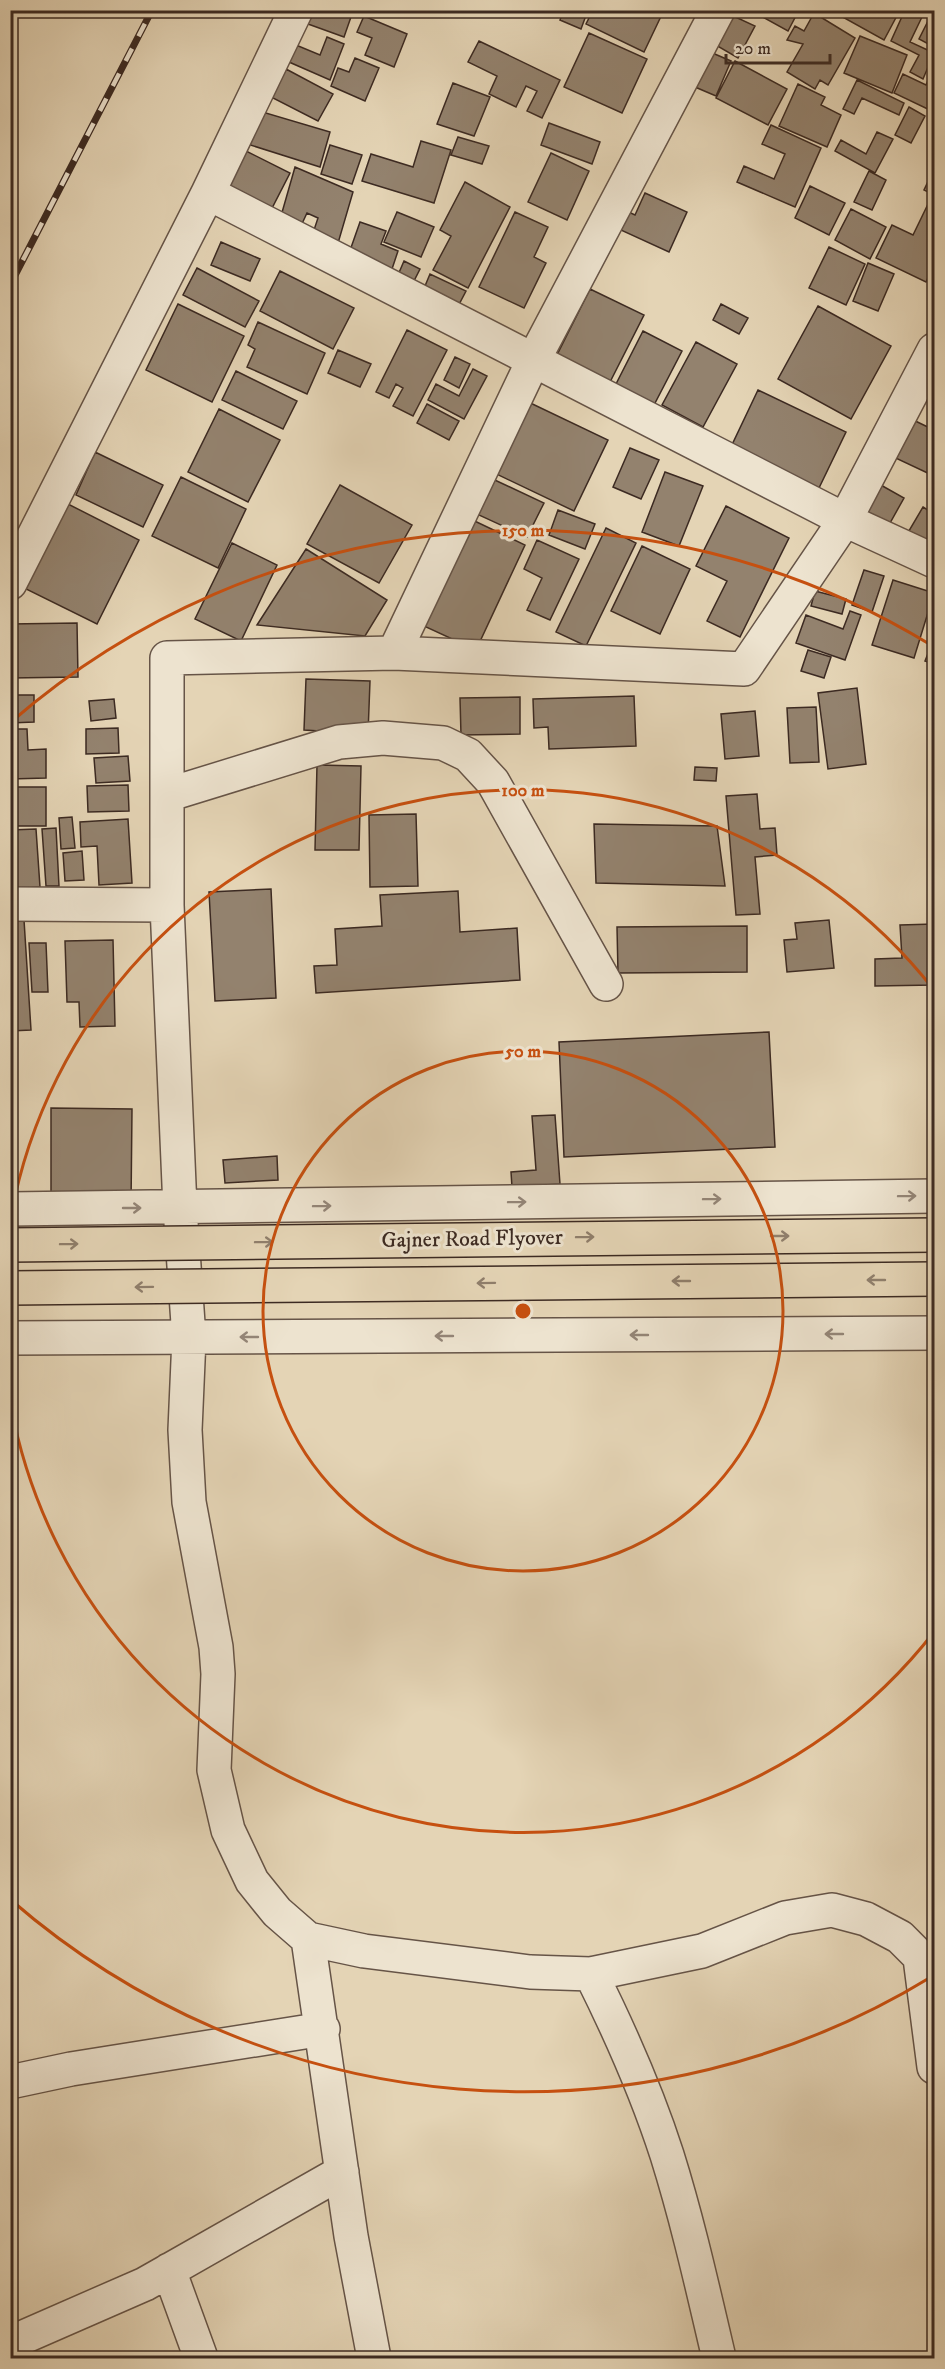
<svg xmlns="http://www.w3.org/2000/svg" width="945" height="2369" font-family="'IM FELL DW Pica',serif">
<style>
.building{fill:#93826e;stroke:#3c2a22;stroke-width:1.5}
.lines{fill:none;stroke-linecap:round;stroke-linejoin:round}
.minor-casing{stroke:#665447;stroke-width:36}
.minor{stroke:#ede3cf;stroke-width:33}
.rail-casing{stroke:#3c2a22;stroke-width:7}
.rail{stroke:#ede3cf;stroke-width:4.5;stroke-dasharray:14;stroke-linecap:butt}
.major-bridge-casing{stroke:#3c2a22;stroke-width:36;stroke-linecap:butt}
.major-bridge{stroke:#e4d4b5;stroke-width:33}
.oneway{stroke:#948678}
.oneway2{stroke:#907f6c}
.ring{fill:none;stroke:#c65010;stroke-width:3}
.labels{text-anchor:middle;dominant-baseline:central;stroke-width:6;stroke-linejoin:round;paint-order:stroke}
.street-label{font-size:22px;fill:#3c2a22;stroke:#ede3cf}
.centre{fill:#c65010;stroke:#ede3cf;stroke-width:3}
.ring-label{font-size:18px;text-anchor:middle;font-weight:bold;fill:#c65010;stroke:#ede3cf;stroke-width:6;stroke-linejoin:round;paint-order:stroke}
</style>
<rect width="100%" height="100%" fill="#e4d4b5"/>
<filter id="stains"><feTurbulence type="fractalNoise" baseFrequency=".00333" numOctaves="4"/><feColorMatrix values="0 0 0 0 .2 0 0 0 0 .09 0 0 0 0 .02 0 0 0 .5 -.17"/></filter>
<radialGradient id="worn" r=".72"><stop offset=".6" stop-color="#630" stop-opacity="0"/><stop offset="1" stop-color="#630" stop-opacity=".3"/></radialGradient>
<path class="building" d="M313 10H334L351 17 344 37 308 24Z
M564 10H588L581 29 560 20Z
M593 10H664L644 52 586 24Z
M750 10H799L788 31Z
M830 10H900L884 40Z
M905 10 922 17 910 42 934 53 923 79 910 72 919 55 891 41Z
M814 13 855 38 828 85 820 80 815 89 787 72 803 44 787 40 795 26 804 31Z
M729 14 755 26 738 58 714 44Z
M364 16 407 34 394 67 365 55 372 38 357 32Z
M929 19 934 22V47L919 39Z
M589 33 647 59 622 113 564 87Z
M860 36 907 55 892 93 844 73Z
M327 37 344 44 330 80 289 62 296 45 320 55Z
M479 41 560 80 542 118 527 111 537 91 526 86 516 107 489 94 497 76 468 62Z
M703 49 731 61 716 96 688 84Z
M355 58 379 68 365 101 331 86 338 68 349 72Z
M735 61 787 89 768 125 716 98Z
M934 66V112L894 93 903 74 926 85Z
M286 69 333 94 318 121 271 97Z
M857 80 904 103 899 115 862 98 854 114 843 109Z
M453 83 490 97 474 136 437 124Z
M798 84 825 97 821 105 841 115 827 147 779 126Z
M909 107 925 116 911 143 895 135Z
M252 109 330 132 320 167 241 142Z
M549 123 600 142 592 164 541 145Z
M771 125 821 148 795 207 737 182 744 166 774 179 785 154 762 144Z
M877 132 893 139 875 173 835 151 841 140 866 154Z
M458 137 489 146 482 164 451 155Z
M421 141 451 150 434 203 362 181 371 154 413 167Z
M330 145 362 155 352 184 321 174Z
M242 149 290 173 269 214 221 190Z
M551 153 589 171 567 220 528 202Z
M295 167 353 192 336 250 311 239 318 218 307 213 300 228 279 223Z
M934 169V195L924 190Z
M869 171 886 180 872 210 854 202Z
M465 182 510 207 468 288 433 270 451 236 440 230Z
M810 186 845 203 829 235 795 218Z
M645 193 687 212 669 252 612 226 620 208 635 215Z
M929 202 934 205V265L926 282 876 258 892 225 913 235Z
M851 209 886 227 870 259 835 240Z
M397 212 434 227 421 257 384 242Z
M515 212 548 227 534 257 546 263 524 308 479 287Z
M360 222 386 231 381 244 398 251 388 281 347 259Z
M221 242 260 259 250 281 211 265Z
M829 247 865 264 846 305 809 288Z
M404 261 420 269 414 281 425 286 430 274 466 291 455 312 395 282Z
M868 263 894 274 878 311 853 301Z
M197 268 259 301 245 327 183 295Z
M280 271 354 308 333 349 260 311Z
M590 289 644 315 610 382 557 355Z
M178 304 244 336 212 402 146 370Z
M721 304 748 318 739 334 713 320Z
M818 306 891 346 851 419 778 379Z
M258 322 325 353 307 394 247 367 255 349 248 345Z
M407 330 447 350 413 416 393 406 403 388 396 384 389 398 376 392Z
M643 331 682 351 654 405 615 386Z
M696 342 737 364 703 427 662 405Z
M338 350 371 364 360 387 328 373Z
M455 357 470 364 459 388 444 380Z
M473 369 487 376 464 419 428 400 436 384 459 396Z
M236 371 297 401 283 429 222 400Z
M758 390 846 432 818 490 730 449Z
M522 399 608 440 574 511 488 470Z
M427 404 459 421 449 440 417 423Z
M219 409 280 440 248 502 188 472Z
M905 416 934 430V476L887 454Z
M630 448 659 460 641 499 613 487Z
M95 452 163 485 143 527 76 495Z
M665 472 703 486 679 546 642 532Z
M484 475 544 503 527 537 468 510Z
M181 477 246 509 218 568 152 536Z
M879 484 904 498 885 532 860 518Z
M340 485 412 525 379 583 307 544Z
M62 501 139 540 97 624 20 586Z
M726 506 789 538 740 637 707 621 727 581 696 566Z
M923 507 934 514V539L926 554 903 541Z
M558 510 595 524 585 549 549 535Z
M462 515 525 545 476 650 413 621Z
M606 528 636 543 586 646 556 632Z
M537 540 579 559 550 620 527 610 542 578 524 569Z
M232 543 277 565 241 641 195 619Z
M642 546 690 569 660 634 611 611Z
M306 549 387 600 365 636 257 625Z
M864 570 884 576 872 612 852 605Z
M893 580 934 593 914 658 872 645Z
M815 591 846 599 842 614 811 606Z
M850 611 861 615 845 660 796 643 806 615 843 629Z
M77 623 78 677 10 678V624Z
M931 646 934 647V664L925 661Z
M808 650 831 657 824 678 801 671Z
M306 679 370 681 368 734 304 730Z
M857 688 866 764 828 769 818 693Z
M10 695H34V722L10 723Z
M634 696 636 746 549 749 548 727 534 728 533 699Z
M520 697V734L461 735 460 698Z
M114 699 116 718 91 721 89 701Z
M816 707 819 762 790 763 787 708Z
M755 711 759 756 725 759 721 714Z
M118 728 119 753 86 754V729Z
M10 729H27L28 750 46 749V778L10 779Z
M128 756 130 781 96 783 94 758Z
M317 765 361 766 359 850H315Z
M695 767 717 768 716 781 694 780Z
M128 785 129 811 88 812 87 786Z
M10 787H46V826H10Z
M757 794 760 829 775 828 777 855 755 857 760 914 736 915 726 796Z
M416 814 418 886 370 887 369 815Z
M72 817 75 848 61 849 59 818Z
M128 819 132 883 99 885 97 846 81 847 80 822Z
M594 824 717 826 725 886 596 883Z
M56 828 59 886H46L42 829Z
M36 829 40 887 10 889V830Z
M82 851 84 880 65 881 63 853Z
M271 889 276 998 215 1001 209 892Z
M458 891 460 932 517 928 520 980 316 993 314 966 337 965 335 929 382 926 380 895Z
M24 920 31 1030 10 1031V962H16L15 954H10V921Z
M829 920 834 968 787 972 784 940 797 939 795 923Z
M934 924V985L875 986V959L902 958 900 925Z
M747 926V972L618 973 617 927Z
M113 940 115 1026 80 1027 79 1002H67L65 941Z
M29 943H46L48 992H32Z
M769 1032 775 1147 564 1157 559 1042Z
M51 1108 132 1109 131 1206 51 1205Z
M555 1115 560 1184 512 1187 511 1172 536 1170 532 1116Z
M277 1156 278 1180 225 1183 223 1160Z"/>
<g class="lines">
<defs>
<path id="minor" d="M718 10 534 359 394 653 167 658V905L180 1208 189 1338 185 1430 189 1502 216 1647 218 1674 214 1770 228 1830 252 1881 277 1912 308 1939 364 1951 530 1972 591 1974 702 1951 785 1918 832 1910 866 1919 900 1937 934 1971
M208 193 845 520 934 561
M10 583 208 193 296 10
M394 653 744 669 845 520 934 350
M167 795 339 742 383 738 443 743 468 755 493 782 606 984
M10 904 167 905
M10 1209 934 1196
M10 1338 934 1333
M308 1939 351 2236 374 2358
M920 1958 934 2067
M591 1974C620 2032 647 2093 667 2155 688 2222 703 2290 719 2358
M10 2082 71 2069 323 2029
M169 2270 201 2358
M10 2343 145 2284 342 2172"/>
</defs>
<use href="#minor" class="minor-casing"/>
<use href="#minor" class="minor"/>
<defs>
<path id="rail" d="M10 285 152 10"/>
</defs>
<use href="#rail" class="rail-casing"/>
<use href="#rail" class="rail"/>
<defs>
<path id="major-bridge" d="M10 1245 934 1235
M10 1288 934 1279"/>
</defs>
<use href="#major-bridge" class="major-bridge-casing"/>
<use href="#major-bridge" class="major-bridge"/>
</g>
<defs><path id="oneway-shaft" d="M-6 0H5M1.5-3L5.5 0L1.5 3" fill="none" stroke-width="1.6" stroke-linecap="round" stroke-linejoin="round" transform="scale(1.5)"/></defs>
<g class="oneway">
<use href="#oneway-shaft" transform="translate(907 1196) rotate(-1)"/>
<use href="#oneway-shaft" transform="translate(712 1199) rotate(-1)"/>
<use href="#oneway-shaft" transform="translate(517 1202) rotate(-1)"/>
<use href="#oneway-shaft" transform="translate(322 1206) rotate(-1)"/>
<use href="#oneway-shaft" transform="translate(132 1208)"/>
<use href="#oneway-shaft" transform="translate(834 1334) rotate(180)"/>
<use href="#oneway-shaft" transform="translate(639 1335) rotate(180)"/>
<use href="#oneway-shaft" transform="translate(444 1336) rotate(180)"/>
<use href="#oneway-shaft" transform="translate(249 1337) rotate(180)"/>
</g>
<g class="oneway2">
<use href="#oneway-shaft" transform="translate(780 1236)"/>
<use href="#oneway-shaft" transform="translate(585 1237) rotate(-1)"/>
<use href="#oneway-shaft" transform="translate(264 1242) rotate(-1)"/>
<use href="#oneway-shaft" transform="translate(69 1244) rotate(-1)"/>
<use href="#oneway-shaft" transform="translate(876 1280) rotate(180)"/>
<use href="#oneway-shaft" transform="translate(681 1281) rotate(180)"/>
<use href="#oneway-shaft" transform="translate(486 1283) rotate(179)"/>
<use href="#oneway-shaft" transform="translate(144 1287) rotate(179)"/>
</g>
<g class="ring">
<circle cx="523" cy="1311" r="260"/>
<path d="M934 1632A521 521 0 0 1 11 1406M11 1216A521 521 0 0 1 934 990"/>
<path d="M931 1977A781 781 0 0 1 11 1900M11 722A781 781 0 0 1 931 645"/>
</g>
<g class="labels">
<g class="street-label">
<text transform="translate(472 1239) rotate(-1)">Gajner Road Flyover</text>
</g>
</g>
<circle cx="523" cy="1311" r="9" class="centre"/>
<g class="ring-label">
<text x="523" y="536">150 m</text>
<text x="523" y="796">100 m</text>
<text x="523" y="1057">50 m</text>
</g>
<rect width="945" height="2369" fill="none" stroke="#e4d4b5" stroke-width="36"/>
<rect x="12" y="12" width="921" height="2345" fill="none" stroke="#3c2a22" stroke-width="3"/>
<rect x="18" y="18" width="909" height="2333" fill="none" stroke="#3c2a22" stroke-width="1.5"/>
<path d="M726 54v9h104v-9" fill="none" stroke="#3c2a22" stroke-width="3"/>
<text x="735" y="54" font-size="18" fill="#3c2a22" stroke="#ede3cf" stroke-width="4.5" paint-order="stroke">20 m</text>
<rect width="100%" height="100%" filter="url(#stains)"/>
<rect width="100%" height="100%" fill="url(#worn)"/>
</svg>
